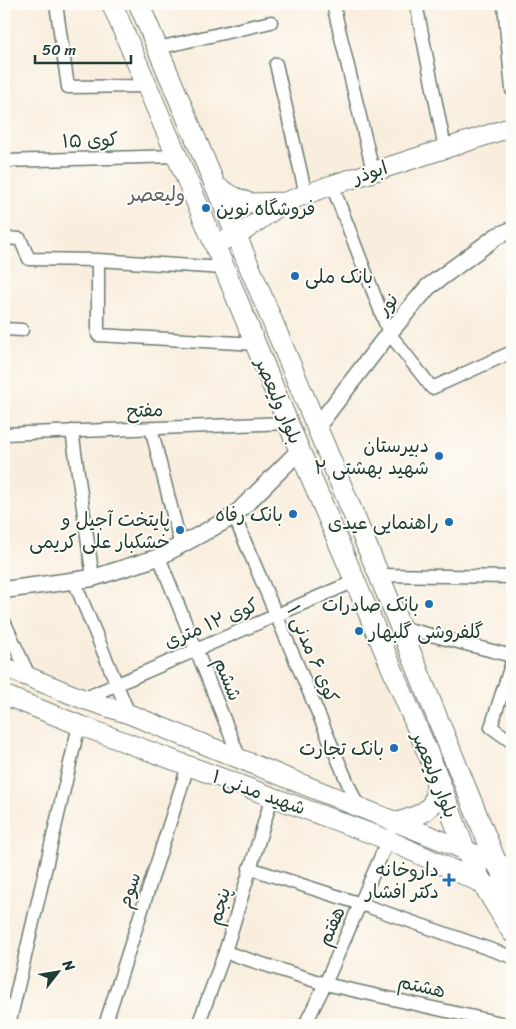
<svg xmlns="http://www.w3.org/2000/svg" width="516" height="1029" font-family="Sriracha,'Playpen Sans Arabic',sans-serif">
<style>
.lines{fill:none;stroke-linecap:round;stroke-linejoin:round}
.minor-casing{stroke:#6b7b70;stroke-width:15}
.tertiary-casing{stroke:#6b7b70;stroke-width:19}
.secondary-casing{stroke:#6b7b70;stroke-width:21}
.primary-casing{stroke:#6b7b70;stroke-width:22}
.minor{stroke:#fff;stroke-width:12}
.tertiary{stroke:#fff;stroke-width:16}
.secondary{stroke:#fff;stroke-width:19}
.primary{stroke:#fff;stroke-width:20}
.poi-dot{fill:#1f6fb2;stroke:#fdfcf7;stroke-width:2}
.labels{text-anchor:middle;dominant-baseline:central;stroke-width:4;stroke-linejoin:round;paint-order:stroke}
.street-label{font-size:19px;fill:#1f3d34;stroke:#fdfcf7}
.poi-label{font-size:19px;fill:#1f3d34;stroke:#fdfcf7;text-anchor:end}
.neighbourhood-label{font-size:20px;fill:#616265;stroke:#fdfcf7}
</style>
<rect width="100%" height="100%" fill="#fdfcf7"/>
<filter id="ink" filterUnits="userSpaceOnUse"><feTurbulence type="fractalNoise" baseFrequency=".02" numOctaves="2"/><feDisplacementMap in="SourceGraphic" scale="10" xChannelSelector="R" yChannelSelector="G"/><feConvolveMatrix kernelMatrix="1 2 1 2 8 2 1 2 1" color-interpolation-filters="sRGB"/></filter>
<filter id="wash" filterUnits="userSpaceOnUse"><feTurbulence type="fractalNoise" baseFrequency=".0096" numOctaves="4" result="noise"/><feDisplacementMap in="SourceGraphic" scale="20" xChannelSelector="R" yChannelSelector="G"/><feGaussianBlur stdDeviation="1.12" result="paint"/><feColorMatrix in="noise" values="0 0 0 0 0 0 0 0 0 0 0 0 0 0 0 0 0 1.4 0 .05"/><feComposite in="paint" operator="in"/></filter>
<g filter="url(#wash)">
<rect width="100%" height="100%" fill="#f9eede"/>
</g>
<g filter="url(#ink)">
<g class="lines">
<defs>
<path id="minor" d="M56 4 68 87 146 86
M333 4 373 171
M416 4 445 148
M504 4 512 90
M158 48 271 22
M276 64 306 195
M4 161 177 156
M332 185 389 333 432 388 512 352
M4 238 20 239 29 259 98 260 224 268
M98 260V335L256 344
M4 329 22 330
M151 428 181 546
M72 431 93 578
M4 434 288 423
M234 516 358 807
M159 557 240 759
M379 575 512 577
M74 581 129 714
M4 621 30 678
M400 627 512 656
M512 662 491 727 512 742
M83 699 355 581
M249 868 361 904 512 957
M225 952 325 984 510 1025
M9 1025 79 725
M105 1025 188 766
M198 1025 225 952 272 797
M305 1025 325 984 388 840"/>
<path id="tertiary" d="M316 428 389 333 428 287 497 236 512 230
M4 590 93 578 159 557 234 516 300 450"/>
<path id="secondary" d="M214 185 235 197 250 203 285 202
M214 243 237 236 285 202 332 185 512 127
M4 667 83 699 129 714 512 869
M4 695 79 725 388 840 512 897
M395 823C428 812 439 810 435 771"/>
<path id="primary" d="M112 4 214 243 288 423 435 770 465 850 483 884 512 932
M139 4 379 575 497 864 512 890"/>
</defs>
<use href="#minor" class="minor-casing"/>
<use href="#tertiary" class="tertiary-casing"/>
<use href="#secondary" class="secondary-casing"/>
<use href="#primary" class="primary-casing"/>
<use href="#minor" class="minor"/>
<use href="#tertiary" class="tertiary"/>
<use href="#secondary" class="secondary"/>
<use href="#primary" class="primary"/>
</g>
</g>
<g class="poi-dot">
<circle cx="206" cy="208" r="5"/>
<circle cx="295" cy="276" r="5"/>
<circle cx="439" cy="456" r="5"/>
<circle cx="293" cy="514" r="5"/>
<circle cx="449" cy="522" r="5"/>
<circle cx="180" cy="530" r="5"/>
<circle cx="429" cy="604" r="5"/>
<circle cx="359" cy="631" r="5"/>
<circle cx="394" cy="748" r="5"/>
<path d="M446.5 872.5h5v5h5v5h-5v5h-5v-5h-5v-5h5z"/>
</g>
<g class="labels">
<g class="street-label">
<text transform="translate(90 140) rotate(-2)">کوی ۱۵</text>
<text transform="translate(370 172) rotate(-18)">ابوذر</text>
<text transform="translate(387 304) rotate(-50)">نور</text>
<text transform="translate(279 401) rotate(67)">بلوار ولیعصر</text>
<text transform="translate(145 410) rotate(-2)">مفتح</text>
<text transform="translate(211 623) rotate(-23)">کوی ۱۲ متری</text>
<text transform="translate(313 654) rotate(67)">کوی ۶ مدنی ۱</text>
<text transform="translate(228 679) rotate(68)">ششم</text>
<text transform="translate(435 775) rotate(68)">بلوار ولیعصر</text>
<text transform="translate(259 792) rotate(20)">شهید مدنی ۱</text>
<text transform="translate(129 890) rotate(-72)">سوم</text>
<text transform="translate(219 906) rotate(-74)">پنجم</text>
<text transform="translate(331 926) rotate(-66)">هفتم</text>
<text transform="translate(422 986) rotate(13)">هشتم</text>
</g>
<g class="poi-label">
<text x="216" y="208" text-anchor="start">فروشگاه نوین</text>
<text x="305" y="276" text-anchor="start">بانک ملی</text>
<text x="429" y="445">دبیرستان<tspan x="429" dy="22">شهید بهشتی ۲</tspan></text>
<text x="283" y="514">بانک رفاه</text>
<text x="170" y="519">پایتخت آجیل و<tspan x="170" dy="22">خشکبار علی کریمی</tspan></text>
<text x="439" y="522">راهنمایی عیدی</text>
<text x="419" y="604">بانک صادرات</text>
<text x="369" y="631" text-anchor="start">گلفروشی گلبهار</text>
<text x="384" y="748">بانک تجارت</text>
<text x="439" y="869">داروخانه<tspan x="439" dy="22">دکتر افشار</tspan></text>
</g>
<g class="neighbourhood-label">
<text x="157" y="194">ولیعصر</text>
</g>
</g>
<rect width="516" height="1029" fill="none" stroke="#fdfcf7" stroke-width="20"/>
<g transform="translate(58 972) rotate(59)" stroke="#fdfcf7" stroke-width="4" paint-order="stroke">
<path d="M0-4L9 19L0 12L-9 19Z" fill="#1f3d34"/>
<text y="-8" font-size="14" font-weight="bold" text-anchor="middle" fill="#1f3d34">N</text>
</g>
<path d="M35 55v8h96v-8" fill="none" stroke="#1f3d34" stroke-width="2.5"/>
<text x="42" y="55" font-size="15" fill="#1f3d34" stroke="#fdfcf7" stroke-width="4" paint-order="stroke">50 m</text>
</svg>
